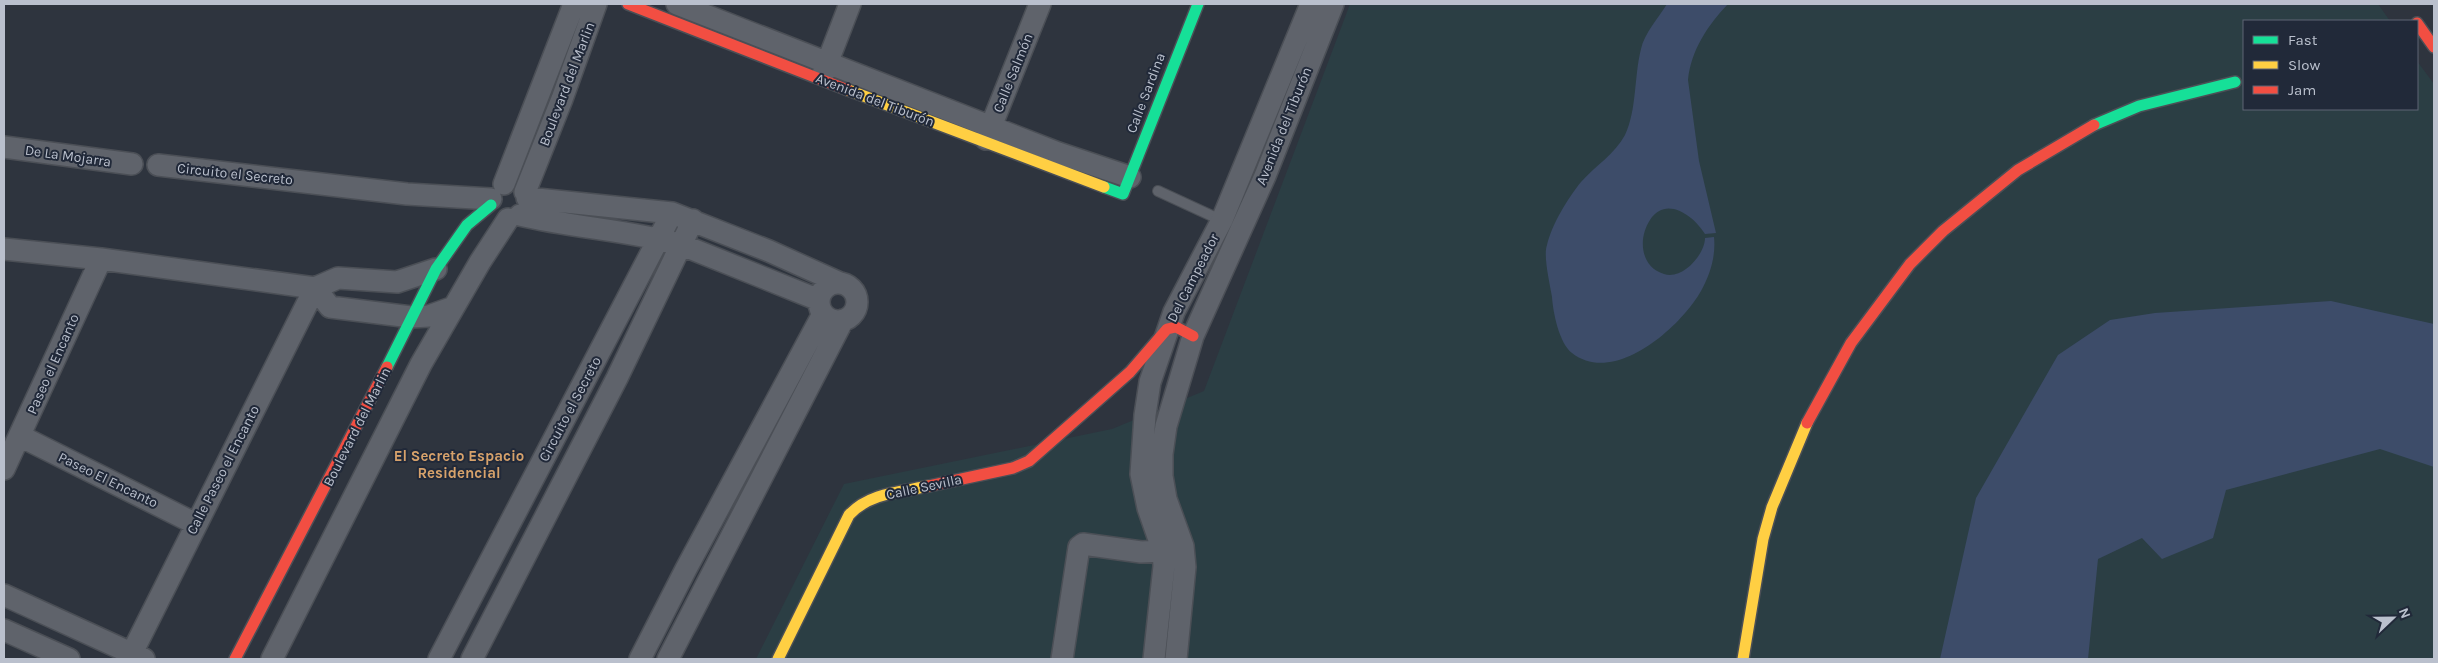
<svg xmlns="http://www.w3.org/2000/svg" width="2438" height="663" font-family="Karla,sans-serif">
<style>
.green{fill:#2b3e44}
.water{fill:#3d4c69}
.lines{fill:none;stroke-linecap:round;stroke-linejoin:round}
.lane-casing{stroke:#4b4f56;stroke-width:12}
.street-casing{stroke:#4b4f56;stroke-width:24}
.fast-casing{stroke:#4b4f56;stroke-width:14}
.slow-casing{stroke:#4b4f56;stroke-width:14}
.jam-casing{stroke:#4b4f56;stroke-width:14}
.lane{stroke:#5f636b;stroke-width:10}
.street{stroke:#5f636b;stroke-width:21}
.fast{stroke:#16e098;stroke-width:11}
.slow{stroke:#ffcf43;stroke-width:11}
.jam{stroke:#f24e42;stroke-width:11}
.labels{text-anchor:middle;dominant-baseline:central;stroke-width:4;stroke-linejoin:round;paint-order:stroke}
.street-label{font-size:14px;fill:#bac0cd;stroke:#212939}
.neighbourhood-label{font-size:15px;font-weight:bold;fill:#d7a26b;stroke:#212939}
</style>
<rect width="100%" height="100%" fill="#2e343e"/>
<path class="green" d="M1350 4H2378L2390 21H2244V109H2417V61L2434 84V659H756L844 484 1112 429 1204 391Z"/>
<path class="water" d="M1667 4H1728C1708 25 1691 50 1688 80L1699 161 1716 233 1705 234C1694 216 1666 195 1650 220 1638 238 1640 267 1664 274 1683 280 1705 254 1705 238L1714 237C1716 256 1710 275 1701 291 1680 328 1614 386 1572 353 1559 343 1553 312 1552 297 1550 284 1543 256 1547 245 1552 224 1568 198 1581 182 1595 166 1615 154 1625 135 1637 110 1634 76 1641 49 1644 34 1659 17 1667 4Z
M2331 301 2434 324V467L2380 449 2226 490 2213 538 2162 559 2142 538 2098 559 2088 659H1940L1976 498 2058 355 2110 320 2155 313Z"/>
<g class="lines">
<defs>
<path id="lane" d="M1158 191 1223 221"/>
<path id="street" d="M677 4 1058 153 1130 177
M823 74 850 4
M986 139 1040 4
M4 147 132 164
M158 165 407 194 491 199
M504 184 574 4
M525 192 562 99 596 4
M527 198 672 213 769 251 840 283
M520 215C574 228 629 230 682 245L819 300
M4 249 101 259 315 288 338 278 397 282 436 269
M819 302a19 19 0 1 1 38 0a19 19 0 1 1-38 0Z
M315 288 330 307 411 317 429 316 454 307
M20 436 196 524
M4 469 101 259
M4 595 144 659
M4 630 69 659
M129 659 315 288
M272 659 421 364 480 262 508 219
M439 659 672 213
M472 659 617 378 693 220
M640 659 686 569 823 314
M668 659 843 320
M1062 659 1079 547 1083 544 1141 552 1163 551
M1154 659 1164 566 1163 551 1148 508 1141 474 1145 415 1150 382 1174 312 1222 220 1311 4
M1176 659 1185 567 1183 546 1166 499 1162 476V454L1166 426 1193 336 1265 176 1333 4"/>
<path id="fast" d="M2094 125 2139 106 2235 82
M1104 187 1123 194 1198 4
M387 367 436 269 467 225 491 205"/>
<path id="slow" d="M848 90 1104 187
M778 659 849 515C869 493 900 492 929 486
M1743 659 1763 539 1772 507 1807 423"/>
<path id="jam" d="M628 4 848 90
M2417 23 2434 47
M1807 423 1851 343 1910 264 1943 231 2018 170 2094 125
M929 486 1013 468 1029 461 1130 372 1167 329 1176 327 1193 336
M235 659 387 367"/>
</defs>
<use href="#lane" class="lane-casing"/>
<use href="#street" class="street-casing"/>
<use href="#fast" class="fast-casing"/>
<use href="#slow" class="slow-casing"/>
<use href="#jam" class="jam-casing"/>
<use href="#lane" class="lane"/>
<use href="#street" class="street"/>
<use href="#fast" class="fast"/>
<use href="#slow" class="slow"/>
<use href="#jam" class="jam"/>
</g>
<g class="labels">
<g class="street-label">
<text transform="translate(1013 73) rotate(-68)">Calle Salmón</text>
<text transform="translate(567 84) rotate(-69)">Boulevard del Marlin</text>
<text transform="translate(1146 93) rotate(-69)">Calle Sardina</text>
<text transform="translate(875 100) rotate(21)">Avenida del Tiburón</text>
<text transform="translate(1284 126) rotate(-68)">Avenida del Tiburón</text>
<text transform="translate(68 156) rotate(8)">De La Mojarra</text>
<text transform="translate(235 174) rotate(6)">Circuito el Secreto</text>
<text transform="translate(1193 278) rotate(-63)">Del Campeador</text>
<text transform="translate(53 364) rotate(-66)">Paseo el Encanto</text>
<text transform="translate(570 409) rotate(-62)">Circuito el Secreto</text>
<text transform="translate(357 427) rotate(-63)">Boulevard del Marlin</text>
<text transform="translate(223 470) rotate(-63)">Calle Paseo el Encanto</text>
<text transform="translate(108 480) rotate(26)">Paseo El Encanto</text>
<text transform="translate(924 487) rotate(-12)">Calle Sevilla</text>
</g>
<g class="neighbourhood-label">
<text x="459" y="456">El Secreto Espacio<tspan x="459" dy="17">Residencial</tspan></text>
</g>
</g>
<rect width="2438" height="663" fill="none" stroke="#bac0cd" stroke-width="10"/>
<rect x="2243" y="20" width="175" height="90" fill="#212939" stroke="#5e6574"/>
<rect x="2253" y="36" width="25" height="8" fill="#16e098" stroke="#5e6574"/>
<text x="2288" y="45" font-size="15" fill="#bac0cd">Fast</text>
<rect x="2253" y="61" width="25" height="8" fill="#ffcf43" stroke="#5e6574"/>
<text x="2288" y="70" font-size="15" fill="#bac0cd">Slow</text>
<rect x="2253" y="86" width="25" height="8" fill="#f24e42" stroke="#5e6574"/>
<text x="2288" y="95" font-size="15" fill="#bac0cd">Jam</text>
<g transform="translate(2393 618) rotate(68)" stroke="#212939" stroke-width="4" paint-order="stroke">
<path d="M0-4L9 19L0 12L-9 19Z" fill="#bac0cd"/>
<text y="-8" font-size="14" font-weight="bold" text-anchor="middle" fill="#bac0cd">N</text>
</g>
</svg>
